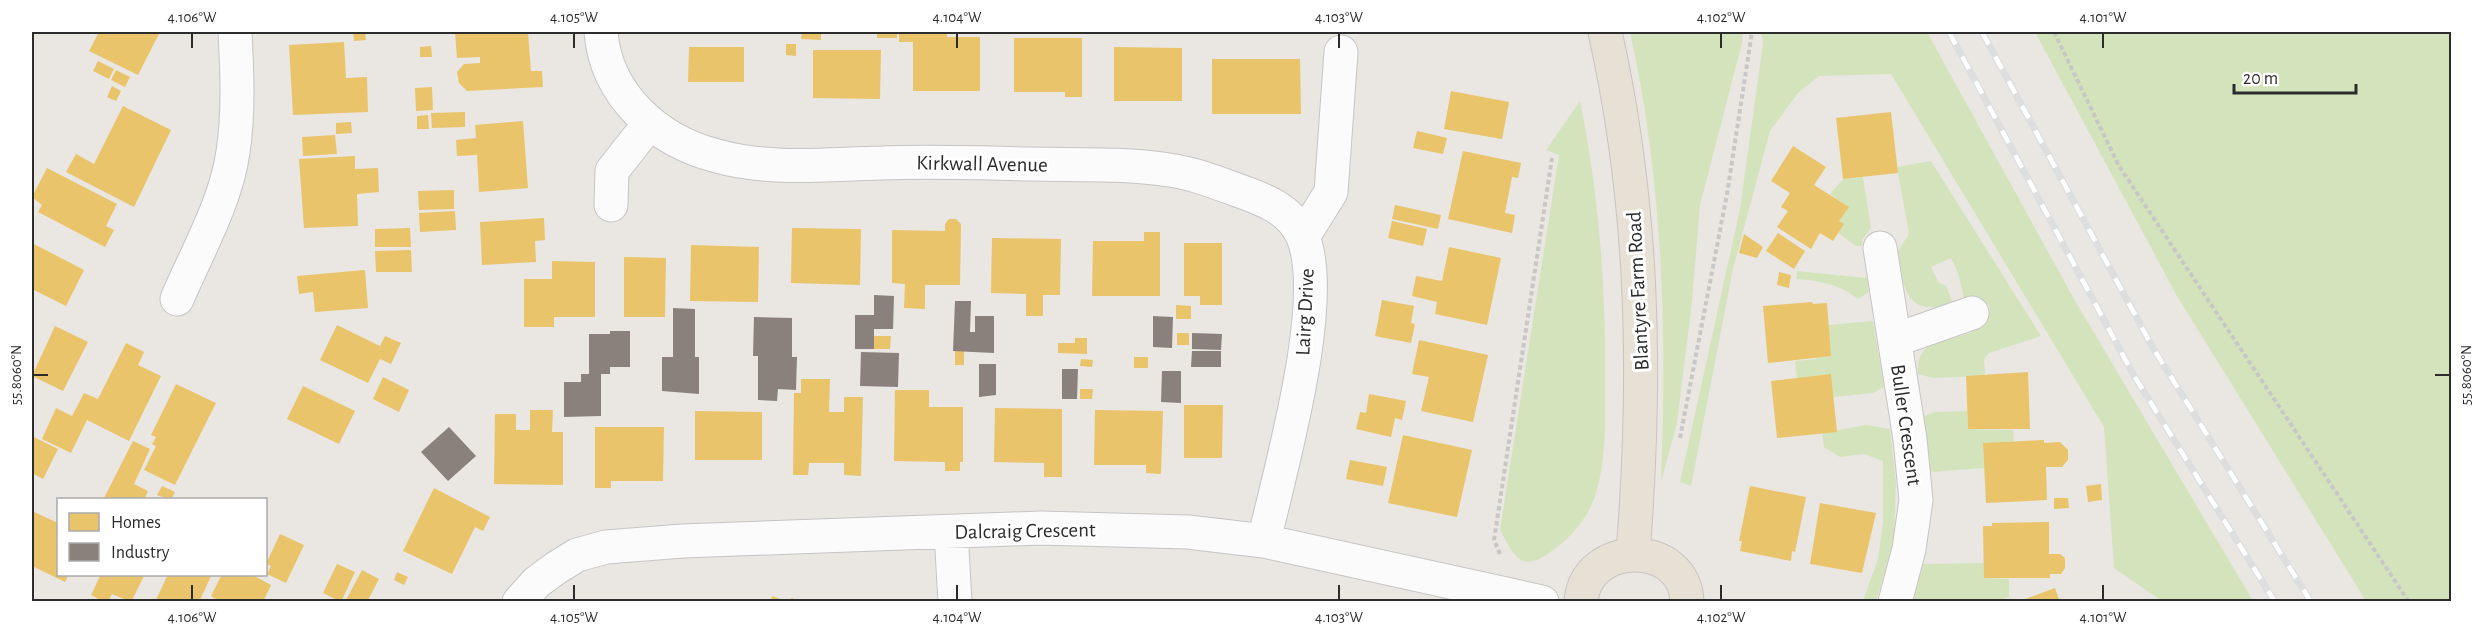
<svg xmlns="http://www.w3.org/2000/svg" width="2483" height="633" font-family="'Alegreya Sans',sans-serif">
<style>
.green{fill:#d3e4bc}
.homes{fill:#e9c46a}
.industry{fill:#8a817c}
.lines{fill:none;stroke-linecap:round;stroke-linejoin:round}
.minor-casing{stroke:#c6c5c5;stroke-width:35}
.major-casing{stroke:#c6c4c2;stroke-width:35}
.path{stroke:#c7c7c6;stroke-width:4;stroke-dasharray:4.5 3;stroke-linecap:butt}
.minor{stroke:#fcfbfb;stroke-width:33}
.major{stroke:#e7e0d5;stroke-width:33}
.rail-casing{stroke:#dfdedf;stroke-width:7}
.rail{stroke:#fff;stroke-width:4.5;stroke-dasharray:14;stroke-linecap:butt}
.ticks{fill:none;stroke:#2c2c2c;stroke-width:2}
.labels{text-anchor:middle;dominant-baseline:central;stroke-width:6;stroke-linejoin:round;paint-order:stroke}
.street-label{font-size:21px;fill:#2c2c2c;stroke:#fff}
.neatline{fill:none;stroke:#2c2c2c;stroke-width:2}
.ticks-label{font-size:15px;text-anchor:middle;fill:#2c2c2c}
</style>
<rect width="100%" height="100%" fill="#eae6e2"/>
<path class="green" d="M1630 32H1743L1742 43 1700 205 1692 302 1677 423 1661 482C1667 330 1663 180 1630 32Z
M1761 32H1927L2074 299 2253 601H2162L2114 568 2104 427 1891 74 1819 76 1798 93 1770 131 1733 269 1691 486 1680 482 1740 209 1763 43Z
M2035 32H2451V601H2366L2177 296Z
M1580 101C1599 195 1606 285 1605 381 1605 419 1607 457 1596 493 1587 521 1569 540 1546 555 1519 573 1512 551 1500 530L1559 155 1546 150Z
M1931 161 2041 336 1989 353 1984 359 1985 374 1979 376 1933 378 1918 374C1915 320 1984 355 1990 307 1984 299 1975 294 1964 298L1958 273 1951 258 1931 267 1939 283 1946 286 1953 303C1905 319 1903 287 1898 251L1909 234 1897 167Z
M1863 177 1871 228 1862 240V246H1856L1838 233 1844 224 1839 221 1848 207 1830 194 1843 179Z
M1797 271 1867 278 1869 292 1858 299C1839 284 1820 281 1796 279Z
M1873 321 1884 387 1873 393 1833 397 1797 378 1795 361 1816 359 1828 325Z
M1967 411 1968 429 2013 430 2014 441 1983 444 1984 468 1930 472 1922 417 1935 412Z
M1866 425 1890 429 1896 481 1894 543 1876 601H1863L1878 559 1883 522V461L1864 454 1840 457 1824 447 1822 433Z
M1984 563V578L2009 579V597L1997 601 1912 602 1923 564Z"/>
<path class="homes" d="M99 32H160L138 75 89 51Z
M353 32H365L366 40 354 41Z
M455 32H528L531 71H542L543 87 467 91 459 83 457 72 464 64 480 63V57L457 58Z
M722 32H747V34H722Z
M802 32H821V40L801 39Z
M877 32H897V38H877Z
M899 32H947V37H980V91H913V42H899Z
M1014 38H1082V97H1065V92H1014Z
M344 42 346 78 367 77 368 112 293 115 289 45Z
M786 44H796V56L786 55Z
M431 46 432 57H420V47Z
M689 47H744V82H688Z
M1114 47 1182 48V101H1114Z
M813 50H881L880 99 813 98Z
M1212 59H1300L1301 114H1212Z
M98 61 114 69 109 79 93 71Z
M116 70 130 77 125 87 111 80Z
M112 86 121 91 116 101 107 97Z
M432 87 433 110 416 111 415 88Z
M1451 91 1509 102 1502 139 1444 129Z
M123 106 171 130 134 207 66 172 76 154 94 164Z
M465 112V127L432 128 431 113Z
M1891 112 1898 173 1843 179 1836 118Z
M428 115 429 129H417V116Z
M523 121 528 188 479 192 477 155 457 156 456 140 476 138 475 125Z
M351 122 352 133 336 134V123Z
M1417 131 1447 138 1443 154 1413 148Z
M335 135 337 154 303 156 302 137Z
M1793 146 1826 167 1814 185 1849 207 1839 221 1844 224 1833 241 1820 233 1811 249 1777 227 1788 211 1781 207 1790 193 1771 181Z
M1463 151 1521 163 1518 178 1512 177 1505 213 1515 215 1512 233 1448 219Z
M355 156V169L378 168 379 192 357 194 358 226 304 228 299 159Z
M47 168 117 204 106 226 114 230 105 247 38 212 42 205 32 197Z
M454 190V209L419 210 418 191Z
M1395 205 1441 215 1438 229 1392 219Z
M455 211 456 230 420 232 419 213Z
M544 218 545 240 535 241 536 262 482 265 480 222Z
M949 219H956L961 224 960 285H925V309L904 308 905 284 892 283V230L945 231V224Z
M1392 221 1427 229 1423 246 1388 238Z
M410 228 411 247H375V229Z
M792 228 861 229 860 285 791 283Z
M1144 232H1160V296H1092L1093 241H1144Z
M1778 233 1805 251 1794 269 1766 251Z
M1744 234 1763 247 1757 258 1739 253Z
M992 238 1061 239 1060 295H1043V316H1026V294L991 293Z
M32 243 84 270 66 306 32 289Z
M1184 243H1222V305H1200V296H1184Z
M691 245 759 247 758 302 690 301Z
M1449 247 1501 258 1487 325 1435 314 1437 302 1412 296 1416 276 1442 281Z
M411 250 412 272H376L375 251Z
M624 257 666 258 665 317H624Z
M552 261 595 262V317H554V327H524V279H552Z
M365 270 368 308 315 312 313 292 299 294 297 276Z
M1779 272 1791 275 1789 288 1777 285Z
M1382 300 1414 306 1411 323 1415 324 1411 343 1375 336Z
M1812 302 1813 304 1827 303 1831 356 1768 363 1763 306Z
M1176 305 1191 306V319H1176Z
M337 325 380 346 385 336 401 343 391 364 380 359 368 383 320 360Z
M55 326 88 342 63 391 32 376Z
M1177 333H1189V345H1177Z
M874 336H891L890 349H874Z
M1075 338H1087V354L1058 353V343H1075Z
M1419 340 1488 355 1473 422 1421 411 1429 377 1412 374Z
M126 343 144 352 138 365 161 376 129 441 87 420 71 453 42 439 56 408 72 416 84 393 98 399Z
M955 351H964V365H955Z
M1134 357H1148V368H1134Z
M1081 359 1093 360 1092 367 1080 366Z
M2028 372 2030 429H1968L1966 376Z
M1831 374 1837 432 1777 438 1771 381Z
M383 377 409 390 399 412 373 399Z
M801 379H830L829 412H844V397H863L861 476 844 475V463H809L808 475H793L794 393H801Z
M176 384 216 403 175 485 144 470 156 446 152 444 156 437 151 435Z
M303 386 355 411 339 444 287 419Z
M1080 389H1093L1092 399H1080Z
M895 390H929V407H963V462H960V471H945V462L894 461Z
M1369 394 1406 401 1402 420 1395 418 1391 437 1356 429 1360 412 1366 413Z
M1184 405H1223L1222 458H1184Z
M995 408 1062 409V477H1044V463L994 462Z
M530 410H553L552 432H563V485L494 484 495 414H516V430H530Z
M1095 410 1163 411 1161 474 1146 473V465H1094Z
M695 411 762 412V460H695Z
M595 427H664L663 481H611V488H595Z
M1403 435 1472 450 1457 517 1388 503Z
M32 436 58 449 43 479 32 473Z
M2044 440V443L2060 442 2068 450V460L2062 467H2046L2047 500 1986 503 1983 443Z
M133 441 150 449 134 484 148 491 144 500H103Z
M1350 460 1387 467 1383 486 1346 479Z
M2101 484 2102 500 2088 502 2086 486Z
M162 486 175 492 171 500 157 495Z
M1750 486 1806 497 1795 552 1792 551 1791 561 1740 551 1742 541H1739Z
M434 488 490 517 483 531 475 527 452 574 403 551Z
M2054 498H2068L2069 508 2054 509Z
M1820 503 1876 513 1862 573 1810 564Z
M32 511 58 523V574H69L65 582 32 566Z
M2049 522V554H2060L2065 558V568L2061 574H2050V578H1984L1983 526H1992V523Z
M280 534 304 545 286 583 267 574 271 566 266 564Z
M337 564 355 572 341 602 323 593Z
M362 570 379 579 367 602H345Z
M397 572 408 577 404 585 394 580Z
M101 574H145L131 602 112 594 108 602H104L91 595Z
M168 574H212L199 602H155Z
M222 574H251L271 585 263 602H220L211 596Z
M2055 588 2060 602H2020V601Z
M772 596 786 601 792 598 801 602H771Z"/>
<path class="industry" d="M874 295 894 296 893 329H874V349H855V315H874Z
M955 301H971L970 332H975V316H994V353L953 351Z
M673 308 695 309V357H699V394L662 391V357H673Z
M1153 316 1173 317 1172 348 1153 347Z
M754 317 792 318V357H797L796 390 778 389 777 401 758 400V356H753Z
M610 331H630V367H610V374H601V416L564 417V382H581V374H589V334H610Z
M1192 333 1222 334 1221 350 1192 349Z
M1192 351H1221V367H1191Z
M861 352 899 353 898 387 860 386Z
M979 364H996V395L979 397Z
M1062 369H1078L1077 399H1062Z
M1162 371H1181V403L1161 402Z
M449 427 476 456 448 481 421 452Z"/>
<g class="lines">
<defs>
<path id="minor" d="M601 32C606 96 658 141 717 156 771 171 827 164 882 163 931 161 981 163 1031 164 1076 165 1123 163 1169 170 1192 173 1215 182 1237 190 1263 199 1291 209 1303 237 1329 302 1280 470 1264 541
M611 205 612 171 649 124
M1303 237 1331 192 1341 52
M1880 248 1910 439 1916 500 1909 549 1895 602
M177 299C197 252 226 202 233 152 239 112 237 72 235 32
M1895 340 1972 313
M951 532 955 602
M519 602 537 582 556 568 577 555 606 547 683 541 1041 528 1188 532 1264 541 1542 602"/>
<path id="major" d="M1605 32C1644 206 1647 376 1633 553
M1581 602C1585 540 1685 539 1687 602"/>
</defs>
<use href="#minor" class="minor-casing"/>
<use href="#major" class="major-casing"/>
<path class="path" d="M2054 32 2119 166 2409 602
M1680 438 1727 194 1752 32
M1500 554 1494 540 1552 158"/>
<use href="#minor" class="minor"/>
<use href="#major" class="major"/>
<defs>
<path id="rail" d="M1949 32 2133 374 2275 602
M1982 32 2153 348 2311 602"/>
</defs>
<use href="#rail" class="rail-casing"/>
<use href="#rail" class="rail"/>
</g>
<path class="ticks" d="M192 33V48M574 33V48M957 33V48M1339 33V48M1721 33V48M2103 33V48M33 375H48M2435 375H2450M192 585V600M574 585V600M957 585V600M1339 585V600M1721 585V600M2103 585V600"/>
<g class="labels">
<g class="street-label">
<text transform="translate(982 164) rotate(1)">Kirkwall Avenue</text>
<text transform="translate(1638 291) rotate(-93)">Blantyre Farm Road</text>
<text transform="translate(1305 312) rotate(-87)">Lairg Drive</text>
<text transform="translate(1906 425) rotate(82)">Buller Crescent</text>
<text transform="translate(1025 531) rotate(-1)">Dalcraig Crescent</text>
</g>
</g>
<rect width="2483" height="633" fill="none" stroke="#ffffff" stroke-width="66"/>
<rect x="57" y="498" width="210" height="78" fill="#ffffff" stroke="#ababab" stroke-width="1.5"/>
<rect x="69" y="513" width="30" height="18" fill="#e9c46a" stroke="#ababab" stroke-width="1.5"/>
<text x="111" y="528" font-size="18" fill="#2c2c2c">Homes</text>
<rect x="69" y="543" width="30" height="18" fill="#8a817c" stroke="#ababab" stroke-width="1.5"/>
<text x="111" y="558" font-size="18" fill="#2c2c2c">Industry</text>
<path d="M2234 84v9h122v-9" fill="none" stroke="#2c2c2c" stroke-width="3"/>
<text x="2243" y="84" font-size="18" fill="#2c2c2c" stroke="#ffffff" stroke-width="4.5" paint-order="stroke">20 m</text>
<rect x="33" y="33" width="2417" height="567" class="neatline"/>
<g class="ticks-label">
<text x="192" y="22">4.106°W</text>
<text x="574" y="22">4.105°W</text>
<text x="957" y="22">4.104°W</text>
<text x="1339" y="22">4.103°W</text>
<text x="1721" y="22">4.102°W</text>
<text x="2103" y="22">4.101°W</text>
<text transform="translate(16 375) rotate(-90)" y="5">55.8060°N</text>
<text transform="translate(2466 375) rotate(-90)" y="5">55.8060°N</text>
<text x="192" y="622">4.106°W</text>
<text x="574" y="622">4.105°W</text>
<text x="957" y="622">4.104°W</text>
<text x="1339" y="622">4.103°W</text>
<text x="1721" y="622">4.102°W</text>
<text x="2103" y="622">4.101°W</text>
</g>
</svg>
